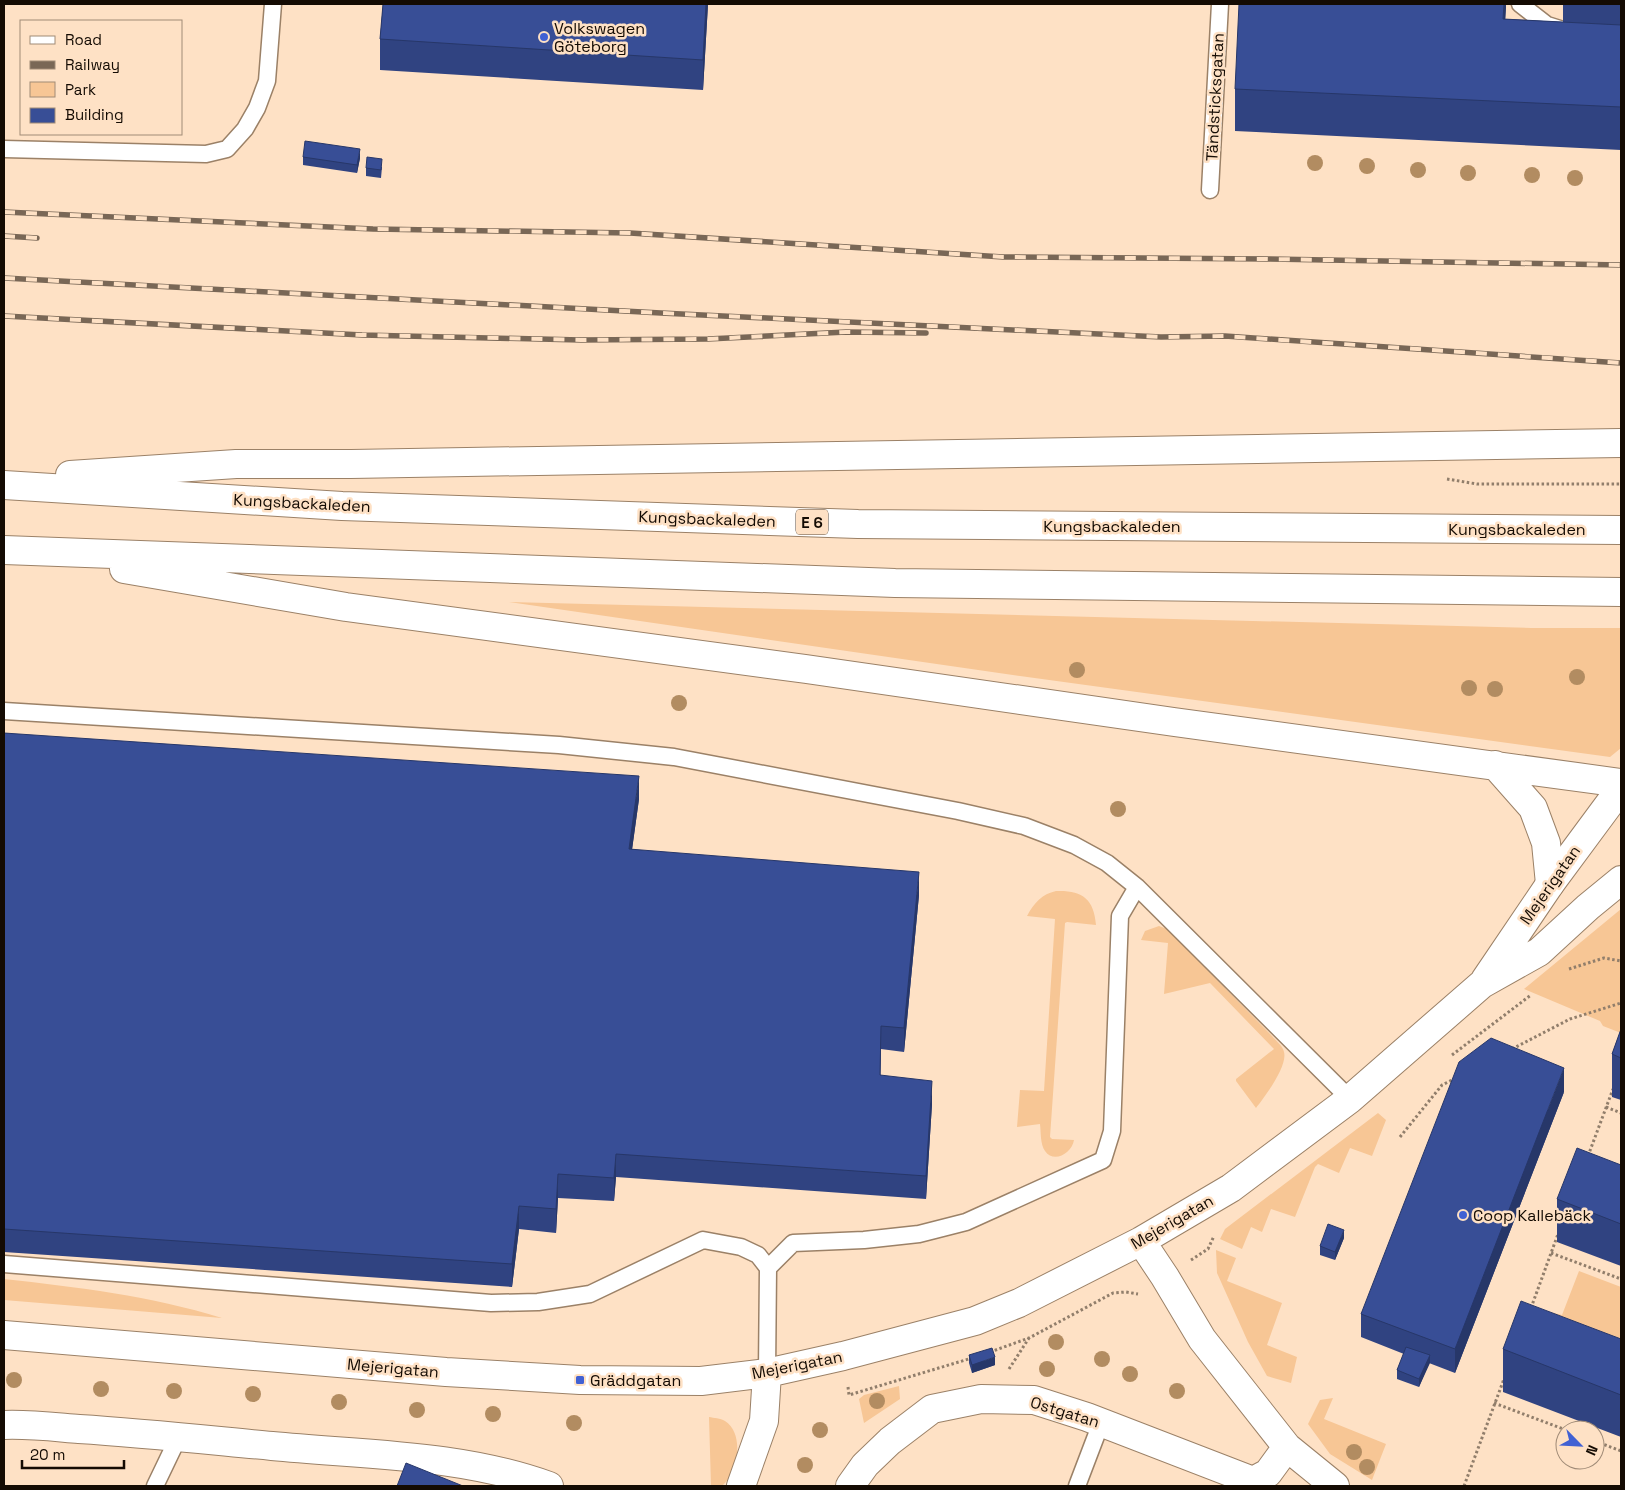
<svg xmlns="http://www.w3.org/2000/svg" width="1625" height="1490" font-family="'Space Grotesk',sans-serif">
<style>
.green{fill:#f7c695}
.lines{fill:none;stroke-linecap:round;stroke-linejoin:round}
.lane-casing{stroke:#9b8167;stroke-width:19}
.street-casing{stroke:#9b8167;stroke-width:30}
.highway-casing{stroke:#9b8167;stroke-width:30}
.path{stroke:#917e6b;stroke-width:3;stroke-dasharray:2.5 2.5;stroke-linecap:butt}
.lane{stroke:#fff;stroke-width:16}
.street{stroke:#fff;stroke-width:28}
.highway{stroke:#fff;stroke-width:28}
.rail-casing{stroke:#796756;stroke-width:5.5}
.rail{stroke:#fee1c5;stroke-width:4;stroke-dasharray:11;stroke-linecap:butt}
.tree{fill:#b28c61}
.wall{fill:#304381}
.shaded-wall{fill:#273769}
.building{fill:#384e96;stroke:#273769}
.poi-dot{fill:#4161d3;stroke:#fee1c5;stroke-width:2}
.labels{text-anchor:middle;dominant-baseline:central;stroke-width:5;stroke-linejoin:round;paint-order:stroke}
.shield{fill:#fee1c5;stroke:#5a4b3d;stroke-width:1}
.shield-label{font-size:15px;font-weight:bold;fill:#140b03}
.poi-label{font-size:16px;fill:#140b03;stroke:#fee1c5;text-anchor:start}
.street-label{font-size:16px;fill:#140b03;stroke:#fee1c5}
</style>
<rect width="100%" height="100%" fill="#fee1c5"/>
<path class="green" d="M509 602 1531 628H1621V748L1610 757 1020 676Z
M1056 891C1081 890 1094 898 1096 925L1067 922 1065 923 1050 1137 1052 1139 1074 1140C1072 1153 1054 1164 1045 1151 1040 1144 1041 1132 1040 1124L1017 1127 1020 1090 1044 1091 1055 919 1027 916C1034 903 1042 894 1056 891Z
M1621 909V1033L1603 1026 1600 1021 1524 989Z
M1159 926 1167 929 1272 1036C1276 1041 1283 1046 1284 1052 1288 1066 1264 1098 1256 1108L1236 1081V1079L1274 1049 1210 983 1164 994 1168 943 1141 940 1145 931Z
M1378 1113 1386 1120 1372 1156 1350 1148 1339 1173 1318 1164 1315 1167 1295 1217 1271 1209 1262 1232 1251 1227 1242 1249 1220 1239 1225 1229Z
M1216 1250 1236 1258 1227 1281 1282 1303 1267 1345 1297 1357 1291 1383 1267 1376 1248 1342 1217 1273Z
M1579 1271 1621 1287V1361L1538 1309 1562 1315Z
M4 1279C77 1287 151 1296 222 1318L4 1300Z
M899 1386 900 1399 864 1423 859 1399 864 1395Z
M1333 1398 1324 1419 1386 1444 1372 1480 1330 1454 1308 1424 1320 1400Z
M709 1417C714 1418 720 1418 725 1421 745 1434 738 1472 722 1486H711Z"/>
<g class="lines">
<defs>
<path id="lane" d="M1520 4 1547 25 1563 30
M4 149 206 154 227 149 245 129 257 108 267 81 273 4
M1210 190 1220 4
M4 711 559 745 674 757 958 811 1024 826 1074 845 1107 863 1137 887 1350 1099
M4 1264 491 1303 538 1302 590 1294 703 1240 741 1247 758 1255 768 1268 767 1373
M768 1268 793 1243 864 1240 919 1234 966 1222 1103 1160 1112 1131 1120 916 1137 887
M155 1486 179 1436
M1077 1486 1101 1423"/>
<path id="street" d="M1485 980 1550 884 1621 788
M1141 1241 1165 1277 1202 1339 1287 1447 1335 1486
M4 1335 446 1372 580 1380 701 1381 767 1373 843 1356 975 1321 1019 1303 1141 1241 1231 1188 1350 1099 1482 984 1539 952 1588 907 1621 880
M4 1425C29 1424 54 1427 79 1429 144 1433 208 1440 272 1446 365 1455 461 1454 549 1486
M741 1486 764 1421 767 1373
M850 1486 865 1465 890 1441 932 1409 981 1399 1034 1400 1087 1417 1253 1481 1268 1473 1287 1447"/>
<path id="highway" d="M70 475 236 464H351L1621 443
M4 485 342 506 858 524 1621 530
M4 550 895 583 1621 592
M124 569 346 607 806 669 1174 722 1621 783
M1495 765 1533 808 1546 843 1550 884"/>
</defs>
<use href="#lane" class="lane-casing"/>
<use href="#street" class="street-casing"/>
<use href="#highway" class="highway-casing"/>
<path class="path" d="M1447 479 1477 484H1621
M1569 969 1604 958 1621 961
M1512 1049 1570 1019 1621 1003
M1452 1055 1531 995
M1606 1107 1621 1113
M1400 1137 1442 1085 1456 1078
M1588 1156 1613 1089
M1551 1253 1621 1279
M1191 1260 1208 1249 1214 1236
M1531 1308 1558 1234
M990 1352 1029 1338 1113 1293 1126 1292 1138 1294
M1009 1369 1029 1338
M848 1387 849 1395 972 1358
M1494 1403 1566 1430
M1595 1441 1621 1451
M1464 1486 1504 1379"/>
<use href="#lane" class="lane"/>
<use href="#street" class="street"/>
<use href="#highway" class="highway"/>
<defs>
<path id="rail" d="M4 212 373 229 630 233 1003 257 1268 259 1621 265
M4 236 37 238
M4 278 661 313 1161 337 1225 336 1621 363
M4 316 362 335 581 340 708 339 846 332 926 333"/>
</defs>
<use href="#rail" class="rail-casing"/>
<use href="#rail" class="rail"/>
</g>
<g class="tree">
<circle cx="1315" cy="163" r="8"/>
<circle cx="1367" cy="166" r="8"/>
<circle cx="1418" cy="170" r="8"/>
<circle cx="1468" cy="173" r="8"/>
<circle cx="1532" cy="175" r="8"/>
<circle cx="1575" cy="178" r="8"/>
<circle cx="1077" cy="670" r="8"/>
<circle cx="1577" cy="677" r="8"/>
<circle cx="1469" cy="688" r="8"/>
<circle cx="1495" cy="689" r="8"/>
<circle cx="679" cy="703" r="8"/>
<circle cx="1118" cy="809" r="8"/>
<circle cx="1056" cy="1342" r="8"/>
<circle cx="1102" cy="1359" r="8"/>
<circle cx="1047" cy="1369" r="8"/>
<circle cx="1130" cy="1374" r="8"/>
<circle cx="14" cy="1380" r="8"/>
<circle cx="101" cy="1389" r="8"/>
<circle cx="174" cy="1391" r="8"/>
<circle cx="1177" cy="1391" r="8"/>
<circle cx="253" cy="1394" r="8"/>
<circle cx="877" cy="1401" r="8"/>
<circle cx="339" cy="1402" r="8"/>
<circle cx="417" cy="1410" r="8"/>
<circle cx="493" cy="1414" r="8"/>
<circle cx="574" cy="1423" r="8"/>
<circle cx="820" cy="1430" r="8"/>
<circle cx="1354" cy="1452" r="8"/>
<circle cx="805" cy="1465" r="8"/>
<circle cx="1367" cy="1467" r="8"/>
</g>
<path class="wall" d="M383 4H708L703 90 380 70V39Z
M1506 4 1505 19 1563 22V4H1621V150L1235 131V89Z
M303 157 360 158 357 173 303 165Z
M382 167 381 178 366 176V168Z
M4 733 639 799 632 849 919 895 904 1052 881 1049 880 1075 932 1104 926 1199 616 1177 614 1201 558 1198 556 1233 519 1229 512 1287 4 1252Z
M1621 1029V1100L1612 1097V1054Z
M1564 1092 1455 1373 1429 1363 1419 1387 1397 1379V1370L1404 1354 1361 1337V1314Z
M1621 1165V1266L1557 1242V1199Z
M1344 1238 1335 1260 1320 1255V1246Z
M1621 1339V1437L1503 1392V1349Z
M969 1355 995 1365 972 1373 969 1363Z"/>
<path class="shaded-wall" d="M706 4H708L703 90V60Z
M1504 4H1506V7L1503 62Z
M360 149V158L357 173V165Z
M639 776V799L629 872V849Z
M919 872V895L904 1052V1028Z
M881 1026V1049L880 1098V1075Z
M1564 1068V1092L1455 1373V1349Z
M932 1081V1104L926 1199V1176Z
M616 1154V1177L614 1201V1178Z
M558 1174V1198L556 1233V1209Z
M519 1206V1229L512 1287V1264Z
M1344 1230V1238L1335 1260V1252Z
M1430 1355V1363L1419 1387V1379Z
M995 1357V1365L972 1373V1365Z"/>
<path class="building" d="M383 4H706L703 60 380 39Z
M1239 4H1504L1503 19 1621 25V107L1235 89Z
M305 141 360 149 357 165 303 157Z
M367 157 382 159 381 170 366 168Z
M4 733 639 776 629 849 919 872 904 1028 881 1026 880 1075 932 1081 926 1176 616 1154 614 1178 558 1174 556 1209 519 1206 512 1264 4 1229Z
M1621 1029V1058L1612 1054Z
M1491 1038 1564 1068 1455 1349 1361 1314 1459 1062Z
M1577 1148 1621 1165V1224L1557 1199Z
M1328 1224 1344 1230 1335 1252 1320 1246Z
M1521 1301 1621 1339V1395L1503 1349Z
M1406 1347 1430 1355 1419 1379 1397 1370Z
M992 1348 995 1357 972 1365 969 1355Z
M406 1463 463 1486H397Z"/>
<g class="poi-dot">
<circle cx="544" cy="37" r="5"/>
<circle cx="1463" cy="1215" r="5"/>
<rect x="575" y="1375" width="10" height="10" rx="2.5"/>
</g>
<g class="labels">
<rect class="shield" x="796" y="509.5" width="32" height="25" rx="4"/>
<g class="shield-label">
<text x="812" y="522">E 6</text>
</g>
<g class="poi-label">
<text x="554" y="28">Volkswagen<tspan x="554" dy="18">Göteborg</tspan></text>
<text x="1473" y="1215">Coop Kallebäck</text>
<text x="590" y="1380">Gräddgatan</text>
</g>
<g class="street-label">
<text transform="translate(1215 97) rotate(-87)">Tändsticksgatan</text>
<text transform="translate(302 503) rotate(3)">Kungsbackaleden</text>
<text transform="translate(707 519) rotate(2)">Kungsbackaleden</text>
<text x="1112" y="526">Kungsbackaleden</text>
<text x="1517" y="529">Kungsbackaleden</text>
<text transform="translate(1550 885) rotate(-55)">Mejerigatan</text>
<text transform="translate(1172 1222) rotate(-30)">Mejerigatan</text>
<text transform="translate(797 1365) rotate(-11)">Mejerigatan</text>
<text transform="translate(393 1368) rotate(5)">Mejerigatan</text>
<text transform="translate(1065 1412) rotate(17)">Ostgatan</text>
</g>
</g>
<rect width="1625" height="1490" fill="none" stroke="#140b03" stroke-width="10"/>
<rect x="20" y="20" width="162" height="115" fill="#fee1c5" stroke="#a08b77"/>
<rect x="30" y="36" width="25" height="8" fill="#ffffff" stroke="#a08b77"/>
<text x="65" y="45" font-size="15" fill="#140b03">Road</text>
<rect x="30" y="61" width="25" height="8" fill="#796756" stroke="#a08b77"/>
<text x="65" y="70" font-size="15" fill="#140b03">Railway</text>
<rect x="30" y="82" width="25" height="15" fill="#f7c695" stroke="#a08b77"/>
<text x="65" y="95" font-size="15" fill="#140b03">Park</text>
<rect x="30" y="108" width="25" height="15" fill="#384e96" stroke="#a08b77"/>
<text x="65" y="120" font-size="15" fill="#140b03">Building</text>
<g transform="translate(1580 1445) rotate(114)"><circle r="24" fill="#fee1c5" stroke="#a08b77"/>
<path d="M0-4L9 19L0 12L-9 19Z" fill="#4161d3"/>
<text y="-8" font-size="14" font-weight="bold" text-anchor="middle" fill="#140b03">N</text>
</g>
<path d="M22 1460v8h102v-8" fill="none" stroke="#140b03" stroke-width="2.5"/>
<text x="30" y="1460" font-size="15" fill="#140b03" stroke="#fee1c5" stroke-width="4" paint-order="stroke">20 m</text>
</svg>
